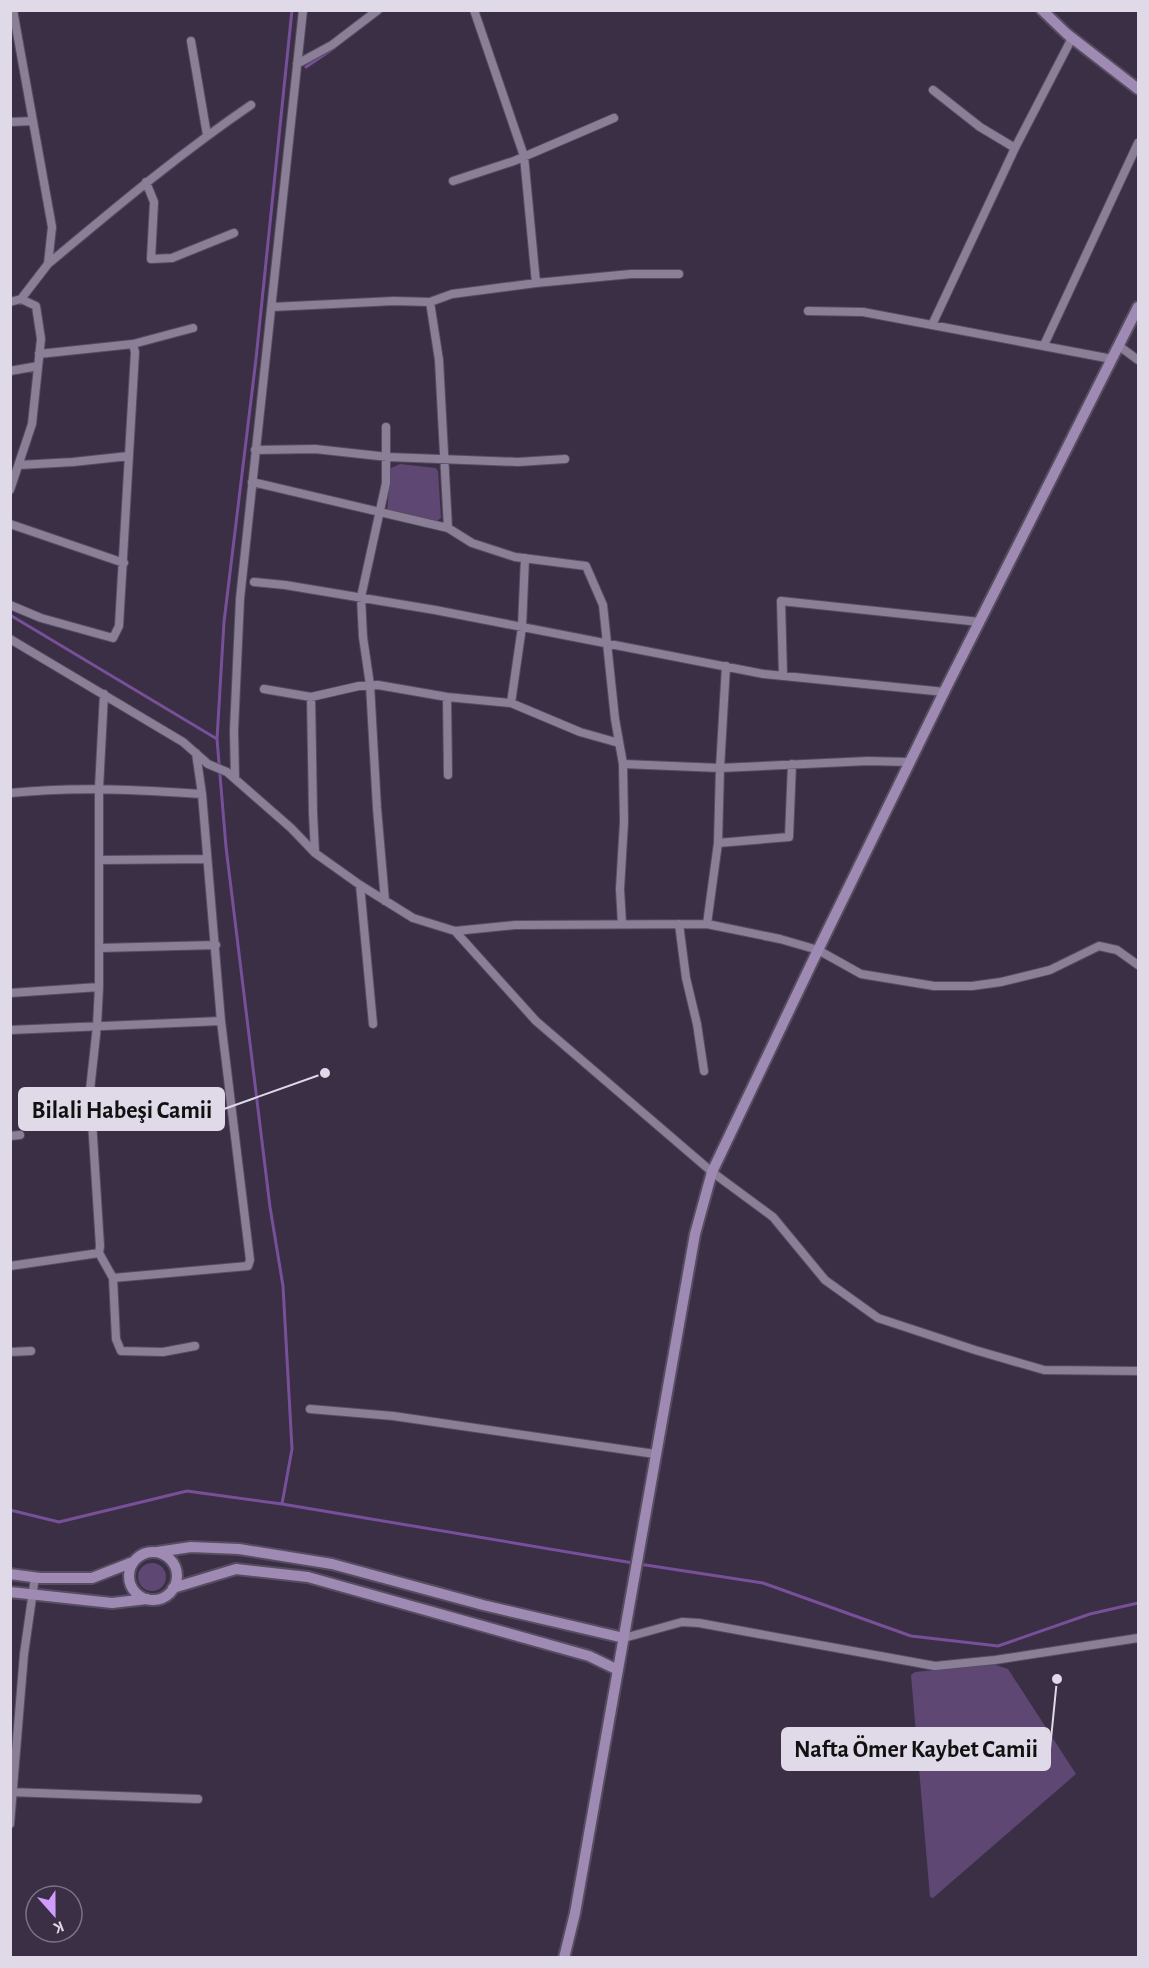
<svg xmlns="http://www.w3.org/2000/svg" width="1149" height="1968" font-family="'Alegreya Sans',sans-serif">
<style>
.green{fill:#5e4772}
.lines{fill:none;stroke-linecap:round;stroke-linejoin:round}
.stream{stroke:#78509a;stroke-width:3}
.street-casing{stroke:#564d60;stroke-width:10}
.secondary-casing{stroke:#564d60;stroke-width:14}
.street{stroke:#8b7f98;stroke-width:8}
.secondary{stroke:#9e8ab2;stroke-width:10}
.leader{fill:none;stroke:#e0d9e7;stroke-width:2}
.callout-dot{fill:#e0d9e7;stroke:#3a2f45;stroke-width:2}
.callout{fill:#e0d9e7;stroke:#e0d9e7;stroke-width:2}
.callout-label{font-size:24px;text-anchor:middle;font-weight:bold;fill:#111}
</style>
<rect width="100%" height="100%" fill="#3a2f45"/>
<path class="green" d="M400 464 436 468 438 471 441 518 436 522 387 511 391 468Z
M138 1577a14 14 0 1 1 28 0a14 14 0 1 1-28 0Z
M993 1664 1008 1669 1076 1774 933 1898 930 1897 911 1675 915 1672Z"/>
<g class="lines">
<path class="stream" d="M306 67 334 48
M10 615 217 739
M282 1504 292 1449 283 1286 270 1207 226 847 217 739 224 622 256 359 292 10
M10 1510 59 1522 187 1491 282 1504 633 1563
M639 1564 763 1583 911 1636 998 1646 1090 1614 1138 1603"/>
<defs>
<path id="street" d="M474 10 524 156 536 283
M191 41 207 135
M297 64 332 45 378 10
M933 90 980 127 1015 148
M10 122 33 121
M453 181 514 161 614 118
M146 182 154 202 151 259 172 258 234 233
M48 264C114 209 179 154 251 105
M10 302 21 299 48 264 52 227 13 10
M430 302 439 360 448 528
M272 307 394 301 430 302 452 294 536 283 631 274H679
M808 311 863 312 1112 359
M932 325 1015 148 1072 38
M1044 345 1138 143
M1119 346 1138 360
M39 354 133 344 193 328
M10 371 38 366
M255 450 315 449 388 457 518 462 565 459
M19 465 73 462 129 456
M252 482 448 528 472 543 515 557 586 566 603 605 615 719 623 764 624 822 620 889 622 924
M10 490 32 424 41 339 36 306 21 299
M10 524 124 563
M254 582 285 585 435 610 764 674 945 692
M10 605 41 618 113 638 119 626 135 352 133 344
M10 639 183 742 208 764 227 772 291 828 315 853 360 885 413 918 455 931 515 925 707 924 780 939 818 950 861 974 934 986H972L1001 982 1050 970 1099 946 1117 950 1138 965
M783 675 781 601 980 622
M264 689 311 697 359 686 378 685 447 697 511 703 580 732 619 743
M104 694 99 788V987L97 1026 90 1090 100 1246 99 1253 113 1278 116 1339 121 1351 163 1352 195 1346
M311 697 313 813 315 853
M447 697 448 775
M511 703 522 627 525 558
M196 753 202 794 221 1021
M623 764 720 768 868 761 910 762
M235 779 234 730 240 599 303 10
M10 793C77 786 135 790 202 794
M718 843 789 837 792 764
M100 860 207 859
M360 885 373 1024
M385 901 377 808 370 685 363 637 361 597 386 483V427
M679 924 686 978 697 1024 704 1071
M707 924 718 843 720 768 726 666
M455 931 536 1021 712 1172 773 1217 825 1280 878 1318 975 1350 1044 1370 1138 1371
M99 948 216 945
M10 993 99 987
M10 1030 221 1021 250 1260 248 1266 113 1278
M10 1136 20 1135
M10 1266 99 1253
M10 1352 31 1351
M310 1409 393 1416 655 1454
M624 1638 682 1622 699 1623 935 1666 995 1660 1138 1638
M10 1792 198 1799
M10 1824 24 1654 35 1577"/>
<path id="secondary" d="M1042 10 1067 34 1138 89
M157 1552 191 1547 239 1549 332 1564 483 1605 624 1638
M129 1576a24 24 0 1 1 48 0a24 24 0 1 1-48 0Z
M10 1574 40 1578H92L133 1562
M173 1588 236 1569 308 1577 589 1656 618 1670
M10 1592 112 1603 147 1599
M564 1958 575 1913 695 1234 712 1172 818 950 947 686 1138 307"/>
</defs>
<use href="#street" class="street-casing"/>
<use href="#secondary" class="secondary-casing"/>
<use href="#street" class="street"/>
<use href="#secondary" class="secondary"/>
</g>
<path class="leader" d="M325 1073L224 1109M1057 1679L1050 1749"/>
<g class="callout-dot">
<circle cx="325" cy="1073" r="6"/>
<circle cx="1057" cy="1679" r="6"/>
</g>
<g class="callout">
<rect x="19" y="1088" width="205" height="42" rx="6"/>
<rect x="782" y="1728" width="268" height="42" rx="6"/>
</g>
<g class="callout-label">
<text x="122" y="1118">Bilali Habeşi Camii</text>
<text x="916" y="1757">Nafta Ömer Kaybet Camii</text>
</g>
<rect width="1149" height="1968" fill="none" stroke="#e0d9e7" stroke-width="24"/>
<g transform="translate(54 1914) rotate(159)"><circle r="28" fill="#3a2f45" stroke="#7c7386" stroke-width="1.5"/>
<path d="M0-4.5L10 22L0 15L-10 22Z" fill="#d09dfe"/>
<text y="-9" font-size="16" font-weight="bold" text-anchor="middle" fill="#e0d9e7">K</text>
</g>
</svg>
